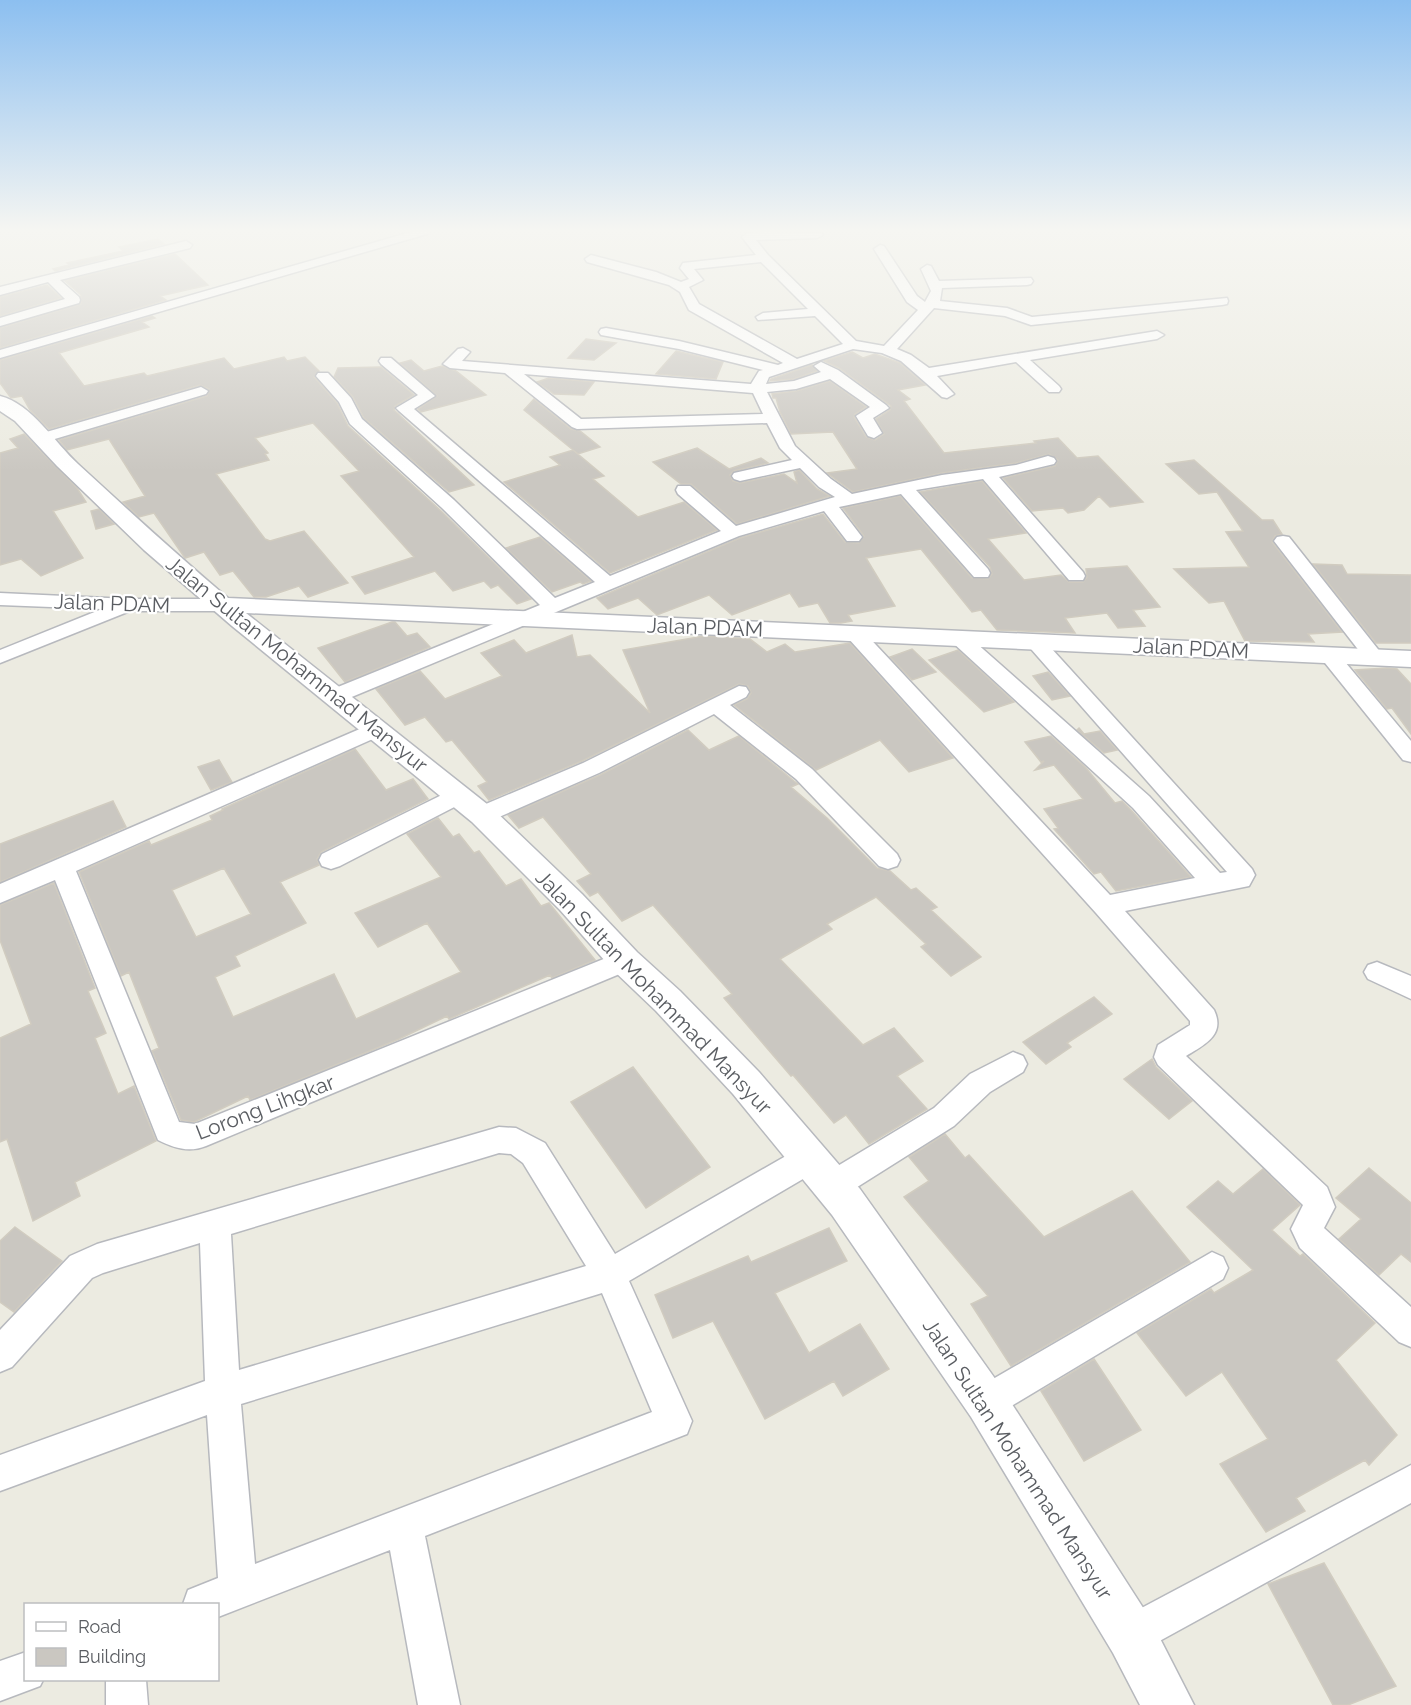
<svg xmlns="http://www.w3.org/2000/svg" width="1411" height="1705" font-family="Raleway,sans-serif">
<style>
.building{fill:#cac7c1;stroke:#d1ccc0;stroke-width:1.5;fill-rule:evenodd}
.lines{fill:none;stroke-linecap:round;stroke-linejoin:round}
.minor-casing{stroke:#b7b9be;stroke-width:3}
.tertiary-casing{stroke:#b7b9be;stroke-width:3}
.minor{fill:#fff;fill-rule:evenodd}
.tertiary{fill:#fff;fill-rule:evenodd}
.labels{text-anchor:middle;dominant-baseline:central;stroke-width:4.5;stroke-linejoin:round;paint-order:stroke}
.street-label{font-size:21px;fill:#5a5d62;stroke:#fff}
</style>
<rect width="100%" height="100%" fill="#ecebe1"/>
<path class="building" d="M158 239 164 244 55 271 53 269 69 265 67 263 123 251 119 247Z
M175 254 208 285 160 296 166 300 0 348V328L81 304V295L65 281Z
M47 285 61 298 0 316V297Z
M152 316 155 318 142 322 149 327 59 353 84 386 144 373 147 376 224 358 234 369 284 357 287 361 305 357 319 371 314 377 337 403 348 426 440 510 531 599 517 604 498 585 491 588 484 581 453 591 435 571 365 594 352 577 414 557 341 476 359 471 313 423 255 438 268 453 265 454 269 460 216 474 265 539 270 541 304 531 348 583 308 597 299 586 266 597H254L233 571 220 575 204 552 185 558 154 513 139 517 123 502 145 496 109 439 67 450 59 440 207 396 209 389 200 385 49 429 30 410 22 396 11 398 0 383V360Z
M586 339 616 343 594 360 568 358Z
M676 351 723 362 716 379 656 374Z
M852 352 863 358 875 354 900 363 925 385 898 390 910 399 904 401 944 453 1036 443 1034 441 1058 438 1077 458 1098 456 1143 502 1110 507 1099 496 1084 510 1068 513 1063 508 1032 511 1003 478 1055 466 1058 460 1049 454 1016 463 942 473 853 492 827 473 857 469 833 432 791 434 780 412 776 398H773L772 394 796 391 830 381 866 407 855 414 854 417 866 437 875 440 884 434 876 419 890 410 891 406 839 368 824 361Z
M411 360 424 371 442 366 456 371 486 395 421 412 418 409 437 396 400 363Z
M812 365 817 371 794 379 770 381 771 379Z
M381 367 414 395 395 406 394 410 474 485 449 492 364 418 353 397 334 377 338 368Z
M549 378 594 382 584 395 554 394 537 382Z
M534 399 571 429 580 431 600 447 578 454 524 410Z
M24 434 77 488 86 502 53 511 83 558 41 576 21 559 0 565V453L18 448 10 439Z
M697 448 729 469 761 458 768 463 734 471 730 475 733 481 740 483 784 474 797 483 794 472 799 470 817 489 830 496 737 524 691 484H681L653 462Z
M573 450 604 476 593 479 638 517 684 502 717 530 610 573 504 482 560 465 550 457Z
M1194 460 1262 520H1273L1282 534 1275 536 1272 542 1342 632 1308 634 1314 642 1245 641 1224 601 1209 603 1174 569 1249 567 1226 532 1243 531 1217 492 1199 494 1166 464Z
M982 481 1026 533 988 539 1024 580 1061 575 1069 582H1083L1087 577 1086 569 1127 566 1160 607 1133 610 1145 626 1118 628 1107 613 1065 618 1075 633 997 630 981 610 972 612 921 549 866 558 895 606 848 615 852 621 841 623H830L818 603 799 607 790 593 732 615 709 595 657 615 638 598 608 609 597 598 740 538 823 514 845 542 859 543 864 536 843 508 900 496 972 578 988 579 992 574 990 567 920 492Z
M99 509 114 524 96 529 91 511Z
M540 537 591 581 583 584 580 582 552 592 506 548Z
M1313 564 1342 565 1347 574 1411 575V643H1376Z
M392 622H395L407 636 417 633 430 647 345 682 318 648Z
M572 635 577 657 590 655 650 713 623 650 704 636 750 639 767 652 785 644 795 652 850 643 953 758 909 772 880 740 816 770 734 705 747 699 751 693 748 686 739 684 582 761 489 800 478 786 487 782 452 740 446 742 425 717 405 725 376 689 420 671 445 699 502 676 481 653 514 640 526 653Z
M912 649 936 672 912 680 890 657Z
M958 650 1014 702 984 712 929 660Z
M1387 668 1397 669 1411 684V734L1392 708 1387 709 1355 670Z
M1048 672 1070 696 1052 700 1033 676Z
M1079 728 1084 734 1100 731 1117 750 1104 753 1077 730Z
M688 730 709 750 739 736 794 781 798 784 791 787 827 818 877 868 890 871 911 890 916 888 937 907 931 910 981 957 951 976 921 947 926 944 876 897 827 924 832 929 780 959 863 1045 894 1028 923 1061 897 1076 927 1109 869 1144 846 1115 834 1123 793 1075 791 1076 724 998 732 994 653 905 622 921 598 892 590 896 577 881 591 874 543 817 519 828 508 815 600 775Z
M1051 736 1086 768 1115 803 1122 801 1131 810 1191 877 1116 891 1101 872 1094 874 1054 829 1058 828 1044 809 1083 799 1054 765 1035 770 1044 761 1041 762 1025 742Z
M355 749 386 790 413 779 428 799 321 852 317 859 319 865 280 882 306 923 235 956 240 966 215 977 233 1017 334 974 356 1019 461 972 427 923 378 947 355 913 441 877 407 834 438 818 453 837 459 834 474 853 479 851 506 886 521 879 541 906 549 903 595 960 552 978 550 975 449 1019 447 1016 399 1039 250 1100 248 1096 194 1122 181 1120 152 1051 159 1048 129 972 121 976 79 872 149 841 151 845 212 820 210 816 223 810 222 809ZM224 868 251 914 196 937 172 890Z
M219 760 232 782 211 790 198 767Z
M113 801 126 827 0 882V844Z
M54 883 95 988 88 991 106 1033 95 1038 118 1094 134 1086 156 1141 75 1182 80 1196 33 1221 7 1139 0 1142V1038L31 1024 0 940V905Z
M1094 997 1112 1014 1067 1043 1071 1047 1046 1064 1023 1042Z
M1152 1059 1156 1067 1192 1101 1169 1119 1124 1079Z
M633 1067 710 1167 646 1208 571 1102Z
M945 1134 965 1158 969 1155 1044 1237 1132 1191 1190 1262 1011 1366 971 1304 988 1296 904 1197 929 1181 909 1157Z
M1369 1168 1411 1203V1262L1401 1254 1379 1275 1339 1239 1361 1219 1336 1198Z
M1263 1169 1300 1205 1272 1230 1300 1256 1303 1254 1375 1323 1336 1360 1397 1435 1369 1465 1365 1460 1296 1498 1305 1511 1266 1532 1220 1464 1268 1439 1222 1372 1186 1396 1137 1333 1211 1289 1214 1293 1253 1270 1187 1207 1218 1181 1233 1194Z
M15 1227 62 1261 14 1312 0 1302V1241Z
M829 1228 847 1261 775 1293 809 1353 860 1324 889 1369 843 1396 834 1381 765 1419 713 1321 673 1338 655 1295 748 1256 751 1262Z
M1094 1359 1141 1430 1084 1461 1041 1391Z
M1324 1563 1396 1686 1348 1705H1333L1268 1584Z"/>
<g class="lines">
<defs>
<path id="minor" d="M411 232H429L427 234 0 358V350Z
M766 232 821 233 823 235 817 238 756 240 768 255 856 341 884 346 918 310 907 302 874 249 880 245 884 246 917 296 925 302 931 291 921 269 927 265 931 266 939 281 1031 278 1033 281 1031 284 1027 285 942 288 940 301 1007 308 1032 317 1227 298 1228 301 1227 304 1222 305 1031 325 1005 316 934 308 897 349 911 355 929 368 1157 331 1164 335 1157 339 1030 360 1059 386 1061 389 1059 392H1049L1016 362 937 376 954 394 947 398 942 397 901 361 882 353 853 349 769 377 766 384 794 381 821 372 814 366 821 362 838 370 886 405 889 408 873 418 882 433 874 438 868 436 856 416 870 407 830 379 796 389 767 392 795 446 831 479 852 494 942 475 1016 465 1048 456 1054 458 1056 461 1054 464 999 477 1083 572 1085 576 1083 580H1069L983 479 916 490 988 569 990 573 988 577H974L901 494 839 507 862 537 859 541H847L824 511 739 536 342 701 335 703 328 701 325 696 328 691 540 605 442 508 350 424 339 402 316 376 318 373H328L351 398 362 419 454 500 555 598 595 582 399 411 396 408 418 395 381 364 379 361 381 358H391L435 396 414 409 610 576 721 531 678 494 676 490 678 486H690L736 526 835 497 819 487 800 468 740 481 734 479 732 476 734 473 792 460 780 448 767 423 577 429 572 427 505 373 450 368 443 364 458 349 463 348 470 352 462 361 751 384 759 371 763 370 679 349 601 335 599 332 601 329 606 328 679 341 778 365 783 363 689 310 680 292 669 285 587 262 585 259 591 255 656 272 681 282 689 279 680 268 683 263 756 255 742 237 748 233ZM761 262 808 309 763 313 756 317 758 320 815 316 843 344 797 359 699 304 689 287 703 280 694 269ZM524 374 753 393 763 414 581 419Z
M186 241 192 245 190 248 60 280 79 297 80 300 79 303 0 326V318L65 299 48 282 0 295V287Z
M201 387 208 391 206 394 48 441H36L34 438 36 435Z
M1283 536 1289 537 1381 653 1384 657 1381 661H1367L1274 541 1277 537Z
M0 593 129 599H223L230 601 233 605 230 609 223 611H130L0 663V650L102 609 0 605Z
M855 628 862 630 1110 895 1195 878 1133 808 952 642 949 638 952 634H966L1149 796 1220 873 1227 872 1024 641 1027 637H1041L1252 869 1255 875 1249 886 1125 911 1214 1010C1226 1035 1204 1045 1186 1056L1327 1187 1335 1207 1324 1228 1411 1307V1347L1399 1342 1300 1248 1291 1229 1303 1205 1158 1065 1154 1057 1158 1045 1190 1025V1021L1096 913 848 638 845 634 848 630Z
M1328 648 1335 650 1411 741V762L1403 760 1321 658 1318 654 1321 650Z
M739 686 746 687 749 692 746 697 730 705 812 769 897 854 900 860 897 866 888 869 879 866 796 779 714 714 599 773 490 821 482 823 474 821 470 815 474 809 583 763Z
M376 722 384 724 387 729 384 734 76 871 179 1122 195 1124 616 954 625 951 634 954 638 961 634 968 206 1146C189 1153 174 1148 158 1140L55 880 0 903V884Z
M458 787 466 789 469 795 466 801 340 866 331 869 322 866 319 860 322 854Z
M1377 962 1411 976V999L1368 979 1364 972 1368 965Z
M1013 1052 1023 1056 1027 1064 1023 1072 990 1092 954 1126 843 1196 832 1200 821 1196 817 1186 821 1176 934 1108 970 1074Z
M499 1127 516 1128 545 1143 615 1254 798 1149 809 1145 820 1149 824 1159 820 1169 629 1281 692 1421 687 1434 425 1536 460 1705H418L390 1550 218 1617V1604H183L188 1590 218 1578 207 1415 0 1491V1455L205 1381 200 1243 103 1273 92 1278 12 1367 0 1372V1330L70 1256 97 1244ZM499 1153 511 1154 523 1163 586 1266 239 1370 231 1234ZM602 1293 652 1412 255 1564 241 1404Z
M1212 1252 1223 1257 1228 1268 1223 1279 998 1414 986 1420 974 1414 968 1402 974 1390Z
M1411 1465V1503L1145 1649 1131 1655 1117 1649 1111 1635 1117 1621Z
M26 1652V1680H43L40 1686 0 1701V1661Z
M106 1680H146L148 1705H106Z"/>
<path id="tertiary" d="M0 396C32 404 55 443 78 464 128 510 177 555 228 598L1411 651V667L246 613 492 808 582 894 637 952 680 991 759 1072 860 1189 1001 1387 1149 1617 1194 1705H1140L1113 1653 971 1417 832 1215 733 1094 656 1011 613 970 560 910 472 822 232 626 144 550 57 466 15 421 0 411Z"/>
</defs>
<use href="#minor" class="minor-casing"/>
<use href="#tertiary" class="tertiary-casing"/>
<use href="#minor" class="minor"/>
<use href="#tertiary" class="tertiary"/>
</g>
<linearGradient id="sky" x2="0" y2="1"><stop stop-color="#8cbff0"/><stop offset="0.49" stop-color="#f6f6f2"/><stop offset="1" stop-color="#f6f6f2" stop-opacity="0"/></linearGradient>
<rect width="1411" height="471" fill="url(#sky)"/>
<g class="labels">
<g class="street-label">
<text transform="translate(112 603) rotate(2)">Jalan PDAM</text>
<text transform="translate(705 627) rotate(2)">Jalan PDAM</text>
<text transform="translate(1191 648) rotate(3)">Jalan PDAM</text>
<text transform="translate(297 664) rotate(39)">Jalan Sultan Mohammad Mansyur</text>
<text transform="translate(654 992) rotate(46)">Jalan Sultan Mohammad Mansyur</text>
<text transform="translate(265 1107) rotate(-21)">Lorong Lihgkar</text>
<text transform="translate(1018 1459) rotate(57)">Jalan Sultan Mohammad Mansyur</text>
</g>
</g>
<rect x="24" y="1603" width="195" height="78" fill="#ffffff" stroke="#bdbec0" stroke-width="1.5"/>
<rect x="36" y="1622" width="30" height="9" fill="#ffffff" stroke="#bdbec0" stroke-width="1.5"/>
<text x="78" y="1633" font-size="18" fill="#5a5d62">Road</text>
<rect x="36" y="1648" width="30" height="18" fill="#cac7c1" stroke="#bdbec0" stroke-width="1.5"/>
<text x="78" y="1663" font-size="18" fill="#5a5d62">Building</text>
</svg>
